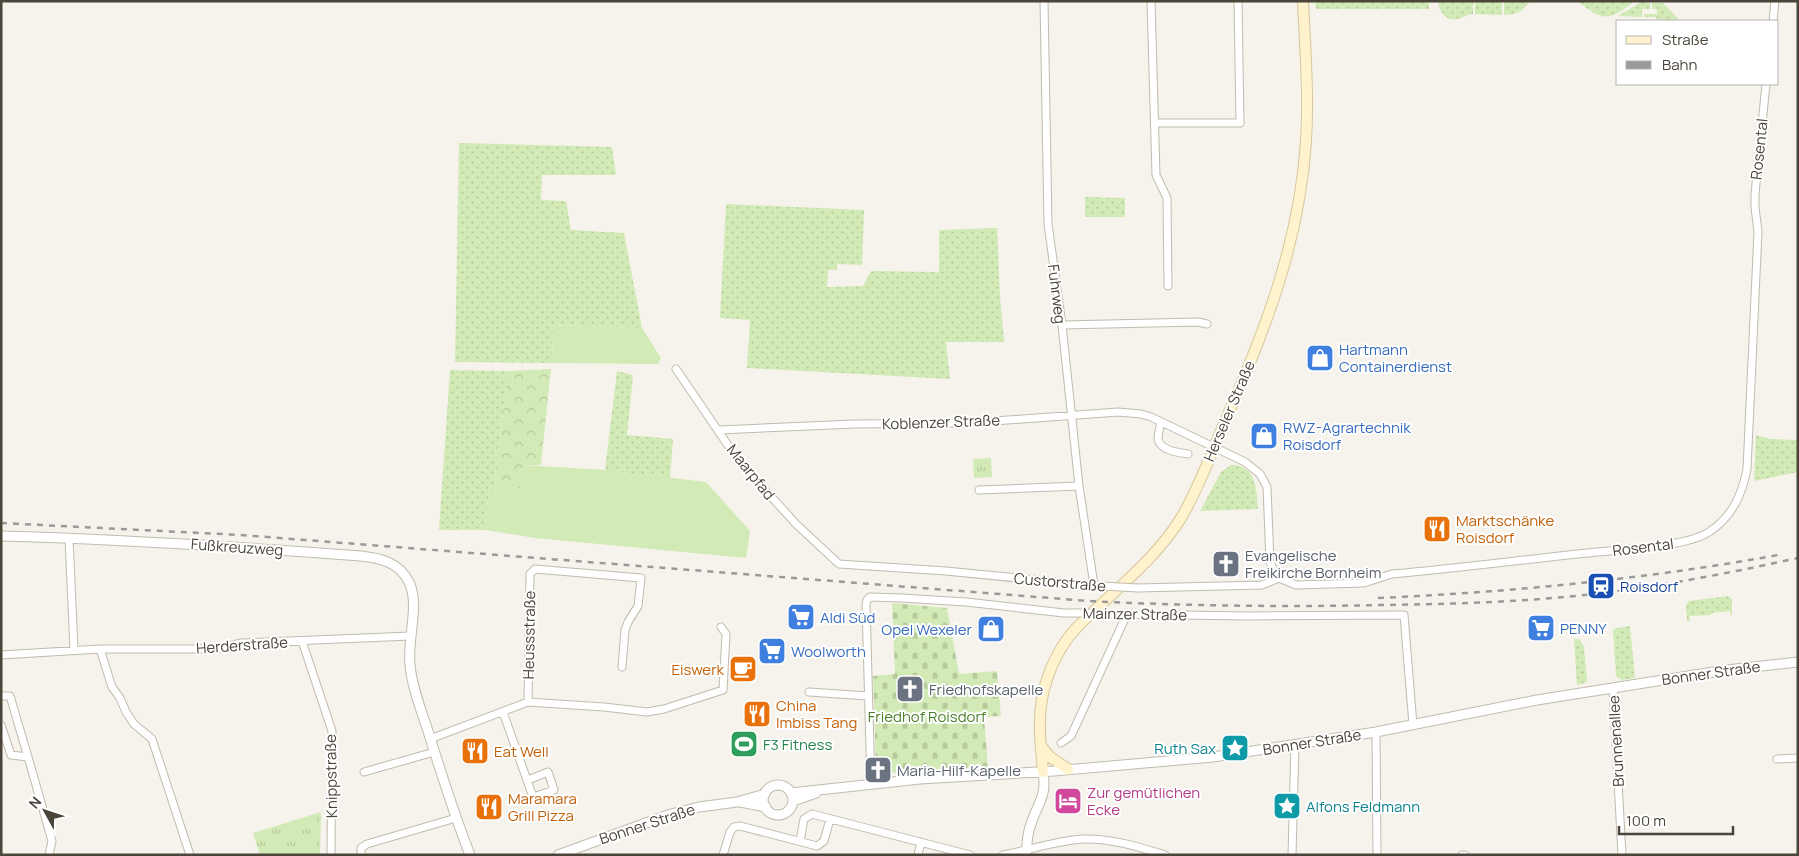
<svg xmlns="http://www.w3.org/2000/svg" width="1799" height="856" font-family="Manrope,sans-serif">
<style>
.grass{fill:url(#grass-dots)}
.forest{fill:url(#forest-crowns)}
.cemetery{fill:url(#cemetery-stones)}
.park{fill:url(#park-tufts)}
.garden{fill:#d2eab5}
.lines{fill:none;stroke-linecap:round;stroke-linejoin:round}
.minor-casing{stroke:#c2bbae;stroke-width:9}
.tertiary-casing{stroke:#c2bbae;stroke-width:11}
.secondary-casing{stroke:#d6c79b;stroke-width:12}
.minor{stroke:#fff;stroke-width:7}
.tertiary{stroke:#fff;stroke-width:9}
.secondary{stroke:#fff3cd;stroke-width:10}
.rail{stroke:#9a9a9a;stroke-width:2.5;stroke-dasharray:6 6;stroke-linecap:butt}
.minor-bridge-casing{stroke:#c2bbae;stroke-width:9;stroke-linecap:butt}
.minor-bridge{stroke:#fff;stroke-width:7}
.labels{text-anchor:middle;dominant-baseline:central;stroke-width:4;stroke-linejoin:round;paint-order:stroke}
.street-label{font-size:15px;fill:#4b4439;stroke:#fff}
.shop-label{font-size:15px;fill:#366cbe;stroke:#fff;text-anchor:start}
.food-label{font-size:15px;fill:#c56008;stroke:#fff;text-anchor:start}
.worship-label{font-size:15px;fill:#5b616d;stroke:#fff;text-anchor:start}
.transit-label{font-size:15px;fill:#164399;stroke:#fff;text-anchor:start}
.park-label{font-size:15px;fill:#4a7f2a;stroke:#fff}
.leisure-label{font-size:15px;fill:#27864d;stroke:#fff;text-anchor:start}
.culture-label{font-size:15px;fill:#0d838f;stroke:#fff;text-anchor:end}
.hotel-label{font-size:15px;fill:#b23c85;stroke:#fff;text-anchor:start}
</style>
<defs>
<pattern id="grass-dots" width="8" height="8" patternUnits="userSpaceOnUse" patternTransform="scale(1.25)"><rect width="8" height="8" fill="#d2eab5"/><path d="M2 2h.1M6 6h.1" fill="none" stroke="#b6ca9c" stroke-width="1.8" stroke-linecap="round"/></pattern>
<pattern id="forest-crowns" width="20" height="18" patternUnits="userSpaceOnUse" patternTransform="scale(1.25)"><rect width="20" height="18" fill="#d2eab5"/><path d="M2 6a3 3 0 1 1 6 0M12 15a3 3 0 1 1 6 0" fill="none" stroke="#b6ca9c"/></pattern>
<pattern id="cemetery-stones" width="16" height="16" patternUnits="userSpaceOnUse" patternTransform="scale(1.25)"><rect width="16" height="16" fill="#d2eab5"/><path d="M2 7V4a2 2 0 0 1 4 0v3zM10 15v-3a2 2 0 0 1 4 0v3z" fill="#b6ca9c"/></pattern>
<pattern id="park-tufts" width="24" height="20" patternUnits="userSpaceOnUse" patternTransform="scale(1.25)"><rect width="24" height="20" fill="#d2eab5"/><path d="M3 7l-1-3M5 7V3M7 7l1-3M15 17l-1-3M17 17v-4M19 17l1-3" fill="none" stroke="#b6ca9c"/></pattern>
</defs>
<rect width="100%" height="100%" fill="#f6f3ec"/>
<path class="grass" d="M1315 1H1429V9H1316Z
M1438 1H1473V14C1465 15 1463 18 1457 19 1446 22 1439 11 1438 1Z
M1475 1H1502V15L1475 14Z
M1504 1H1531C1522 11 1517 15 1504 15Z
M1577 1 1631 2 1632 3C1606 24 1600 18 1577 1Z
M1641 2 1650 3V9H1642V17L1618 16Z
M1652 3H1663L1680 21H1661L1655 17H1644V14H1657V9H1652Z
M459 143 612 147 616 175H542L541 200 566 201 571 230 624 233 642 328 553 325 552 363 455 362Z
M1085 197 1125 198V217H1085Z
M726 204 864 210 862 265 837 264V270H828L827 287 863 286 871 271 939 272V230L997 228 1000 296 1004 342H946L950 379 747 368 750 320 720 318Z
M450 370 508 371 494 485H489L486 530H439Z
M617 371 633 375 627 435 673 439 670 478 605 470Z
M1756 435 1770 439 1798 440V472L1754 481Z
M1231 465C1256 464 1257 490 1258 509L1200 511 1221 472Z
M1728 596 1732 599V616H1731L1730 611 1711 613V615L1689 616 1690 621H1687L1686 605 1689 601Z
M1630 626 1635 678 1622 680 1616 676 1613 629Z
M1574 639H1579L1584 647 1587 681 1584 683 1577 685Z"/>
<path class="forest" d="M551 369 541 465H523L520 488 494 485 508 371Z"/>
<path class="cemetery" d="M892 603 947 608 959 674 997 671 1001 716 984 717 988 767 884 773 883 766H876L873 676 895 674Z"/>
<path class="park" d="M991 458 992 477 974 478 973 459Z
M321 812 320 855H260L253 833Z"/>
<path class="garden" d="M553 325 642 328 661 358 658 364 552 363Z
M523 465 605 470 706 482 750 531 746 558 535 538 486 530 489 484 520 488Z"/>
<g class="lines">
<defs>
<path id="minor" d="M1044 1 1048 224 1062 325 1079 486 1094 585
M1151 1 1156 175 1167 198 1168 286
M1773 21 1775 1
M1155 123H1240L1238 1
M1062 325 1198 322 1207 324
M676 369 738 460 796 524 839 564 946 571 1098 586
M1161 422C1160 427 1158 434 1158 439 1160 450 1179 453 1188 454
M719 430 854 424 967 423 1118 412 1141 414 1151 417 1245 462 1260 474 1267 487 1270 562 1274 571 1279 578 1296 585 1364 583 1392 574C1460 568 1528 559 1597 552 1626 549 1685 547 1709 532 1732 517 1742 495 1747 469L1758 232 1755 207V194L1766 84
M979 490 1079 486
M69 538 74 650
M1138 588 1262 585 1279 578
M1113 614 1248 616 1404 615 1413 725
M302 641 332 731 331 855
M100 649 112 687 120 698 126 712 134 724 152 739 190 855
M1 655 100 649H216L241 643 411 636
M1613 688 1622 855
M809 692 868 696
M1 696H10L28 757
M528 702 530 574 535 569 641 578 638 606 628 622 625 630 622 667
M503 712 533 797 554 790 548 772 528 780
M1 725 11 755 28 757 52 841 49 855
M1376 732 1377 855
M430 739 528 702 604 707 647 712 664 709 723 690 726 634 721 627
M1061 743 1071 736 1127 614
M1777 759 1798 758
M364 772 434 752
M871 784 866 605 867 600 870 597 902 598 966 602 1064 613H1078
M800 841 804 819 812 814 970 855
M361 855V848L367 844 456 818
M723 855 730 832 734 827 740 826 817 846 824 841 830 819
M918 855 921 842
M1003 855C1029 850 1056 841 1082 839 1111 838 1139 847 1165 855
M1292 855 1295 744
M1462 855H1465"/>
<path id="tertiary" d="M1 536C121 539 241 547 361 556 380 558 399 562 409 582 420 604 407 640 410 665 412 687 421 710 428 731 441 773 454 814 470 855
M763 800a15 15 0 1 1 30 0a15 15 0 1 1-30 0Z
M791 793 920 779 1054 771 1213 757 1376 732 1537 700 1726 670 1798 662
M793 801 816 793
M740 802 766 807
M558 855 671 814 699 807 737 802 765 794
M1026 855C1027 845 1027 833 1031 824 1038 802 1047 797 1043 772"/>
<path id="secondary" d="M1042 747 1050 757 1068 769
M1043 772C1042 755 1039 738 1040 721 1040 692 1051 661 1068 638 1079 623 1094 611 1107 599 1134 574 1162 549 1181 518 1200 486 1212 451 1227 417 1266 329 1300 239 1306 141 1309 95 1305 48 1303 1"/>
</defs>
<use href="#minor" class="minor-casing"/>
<use href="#tertiary" class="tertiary-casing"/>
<use href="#secondary" class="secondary-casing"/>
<use href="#minor" class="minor"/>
<use href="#tertiary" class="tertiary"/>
<use href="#secondary" class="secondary"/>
<path class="rail" d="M1 523 241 535 1089 601C1187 606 1285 607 1383 605 1453 604 1524 602 1594 594 1662 586 1730 573 1798 558
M1378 598C1512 592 1646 579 1778 555"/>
<defs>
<path id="minor-bridge" d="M1102 586 1138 588
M1078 613 1113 614"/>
</defs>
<use href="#minor-bridge" class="minor-bridge-casing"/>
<use href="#minor-bridge" class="minor-bridge"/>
</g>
<defs>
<symbol id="shop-square" viewBox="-11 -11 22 22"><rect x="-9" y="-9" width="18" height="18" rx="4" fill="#3f7fe0" stroke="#fff"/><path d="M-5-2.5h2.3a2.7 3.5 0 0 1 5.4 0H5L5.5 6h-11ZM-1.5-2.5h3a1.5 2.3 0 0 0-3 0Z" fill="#fff"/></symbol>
<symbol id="restaurant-square" viewBox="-11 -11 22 22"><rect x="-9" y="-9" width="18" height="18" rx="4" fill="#e8710a" stroke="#fff"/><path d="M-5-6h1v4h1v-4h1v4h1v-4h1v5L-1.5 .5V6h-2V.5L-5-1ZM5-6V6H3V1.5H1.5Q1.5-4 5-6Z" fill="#fff"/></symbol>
<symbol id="church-square" viewBox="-11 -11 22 22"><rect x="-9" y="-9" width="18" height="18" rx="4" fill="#6b7280" stroke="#fff"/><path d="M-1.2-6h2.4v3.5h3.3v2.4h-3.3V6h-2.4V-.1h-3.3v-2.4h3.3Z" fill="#fff"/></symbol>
<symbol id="station-square" viewBox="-11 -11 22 22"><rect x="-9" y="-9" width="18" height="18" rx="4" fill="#1a4fb4" stroke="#fff"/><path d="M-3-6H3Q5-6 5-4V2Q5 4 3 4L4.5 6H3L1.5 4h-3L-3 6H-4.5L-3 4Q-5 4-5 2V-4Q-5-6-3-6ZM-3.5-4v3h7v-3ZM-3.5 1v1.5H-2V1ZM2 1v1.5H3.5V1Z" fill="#fff"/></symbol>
<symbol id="supermarket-square" viewBox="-11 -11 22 22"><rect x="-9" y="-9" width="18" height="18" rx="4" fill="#3f7fe0" stroke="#fff"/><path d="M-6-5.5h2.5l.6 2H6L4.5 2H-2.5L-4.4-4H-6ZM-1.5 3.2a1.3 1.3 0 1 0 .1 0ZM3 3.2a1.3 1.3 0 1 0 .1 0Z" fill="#fff"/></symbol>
<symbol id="cafe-square" viewBox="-11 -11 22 22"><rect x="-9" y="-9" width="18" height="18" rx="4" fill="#e8710a" stroke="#fff"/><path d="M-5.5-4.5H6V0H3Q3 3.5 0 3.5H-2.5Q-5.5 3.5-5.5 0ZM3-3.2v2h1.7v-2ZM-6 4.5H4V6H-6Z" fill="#fff"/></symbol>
<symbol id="stadium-square" viewBox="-11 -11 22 22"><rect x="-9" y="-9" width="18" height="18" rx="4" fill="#2e9e5b" stroke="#fff"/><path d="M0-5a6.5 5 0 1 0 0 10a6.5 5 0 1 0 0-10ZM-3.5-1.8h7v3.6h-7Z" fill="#fff"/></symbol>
<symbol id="sight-square" viewBox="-11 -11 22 22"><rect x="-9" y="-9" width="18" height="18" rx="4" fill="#0f9aa8" stroke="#fff"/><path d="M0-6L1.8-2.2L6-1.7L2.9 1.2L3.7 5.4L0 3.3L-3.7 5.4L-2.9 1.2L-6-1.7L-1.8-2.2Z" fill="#fff"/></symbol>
<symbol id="hotel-square" viewBox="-11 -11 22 22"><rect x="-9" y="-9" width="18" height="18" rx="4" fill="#d1479c" stroke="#fff"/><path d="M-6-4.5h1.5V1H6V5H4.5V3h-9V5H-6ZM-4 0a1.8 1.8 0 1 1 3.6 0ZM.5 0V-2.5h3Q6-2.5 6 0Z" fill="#fff"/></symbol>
</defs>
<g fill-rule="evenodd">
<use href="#shop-square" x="1304" y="342" width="32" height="32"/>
<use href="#shop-square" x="1248" y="420" width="32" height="32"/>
<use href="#restaurant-square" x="1421" y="513" width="32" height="32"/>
<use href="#church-square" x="1210" y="548" width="32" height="32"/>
<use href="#station-square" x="1585" y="570" width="32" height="32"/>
<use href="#supermarket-square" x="785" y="601" width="32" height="32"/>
<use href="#supermarket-square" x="1525" y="612" width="32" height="32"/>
<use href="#shop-square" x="975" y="613" width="32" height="32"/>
<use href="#supermarket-square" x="756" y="635" width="32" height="32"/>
<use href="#cafe-square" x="727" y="653" width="32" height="32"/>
<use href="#church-square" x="894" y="673" width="32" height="32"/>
<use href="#restaurant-square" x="741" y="698" width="32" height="32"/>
<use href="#stadium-square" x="728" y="728" width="32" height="32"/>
<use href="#sight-square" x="1219" y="732" width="32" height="32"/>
<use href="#restaurant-square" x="459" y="735" width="32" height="32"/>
<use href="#church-square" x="862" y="754" width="32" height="32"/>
<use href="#hotel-square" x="1052" y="785" width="32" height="32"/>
<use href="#sight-square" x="1271" y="790" width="32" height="32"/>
<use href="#restaurant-square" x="473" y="791" width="32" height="32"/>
</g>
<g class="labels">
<g class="street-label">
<text transform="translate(1759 149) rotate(-84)">Rosental</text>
<text transform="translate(1057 294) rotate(83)">Fuhrweg</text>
<text transform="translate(1229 411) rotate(-67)">Herseler Straße</text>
<text transform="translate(941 422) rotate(-2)">Koblenzer Straße</text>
<text transform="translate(751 472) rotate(51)">Maarpfad</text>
<text transform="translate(237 547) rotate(4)">Fußkreuzweg</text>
<text transform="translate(1643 547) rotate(-7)">Rosental</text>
<text transform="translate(1060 582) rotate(5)">Custorstraße</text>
<text transform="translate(1135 614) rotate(1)">Mainzer Straße</text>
<text transform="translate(529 635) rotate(-89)">Heussstraße</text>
<text transform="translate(242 645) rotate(-4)">Herderstraße</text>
<text transform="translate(1711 673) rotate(-8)">Bonner Straße</text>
<text transform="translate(1616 741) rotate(-93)">Brunnenallee</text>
<text transform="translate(1312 742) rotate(-9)">Bonner Straße</text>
<text transform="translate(331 776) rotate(-91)">Knippstraße</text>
<text transform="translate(647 824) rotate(-18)">Bonner Straße</text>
</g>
<g class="shop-label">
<text x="1339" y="349">Hartmann<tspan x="1339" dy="17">Containerdienst</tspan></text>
<text x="1283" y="427">RWZ-Agrartechnik<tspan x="1283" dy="17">Roisdorf</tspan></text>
<text x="820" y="617">Aldi Süd</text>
<text x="1560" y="628">PENNY</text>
<text x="972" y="629" text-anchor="end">Opel Wexeler</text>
<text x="791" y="651">Woolworth</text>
</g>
<g class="food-label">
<text x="1456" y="520">Marktschänke<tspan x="1456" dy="17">Roisdorf</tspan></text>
<text x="724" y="669" text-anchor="end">Eiswerk</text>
<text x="776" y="705">China<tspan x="776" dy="17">Imbiss Tang</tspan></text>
<text x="494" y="751">Eat Well</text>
<text x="508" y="798">Maramara<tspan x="508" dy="17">Grill Pizza</tspan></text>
</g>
<g class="worship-label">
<text x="1245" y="555">Evangelische<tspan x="1245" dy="17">Freikirche Bornheim</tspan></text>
<text x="929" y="689">Friedhofskapelle</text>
<text x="897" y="770">Maria-Hilf-Kapelle</text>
</g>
<g class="transit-label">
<text x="1620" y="586">Roisdorf</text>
</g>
<g class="park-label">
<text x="927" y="716">Friedhof Roisdorf</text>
</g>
<g class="leisure-label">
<text x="763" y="744">F3 Fitness</text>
</g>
<g class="culture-label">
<text x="1216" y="748">Ruth Sax</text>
<text x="1306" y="806" text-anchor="start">Alfons Feldmann</text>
</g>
<g class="hotel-label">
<text x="1087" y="792">Zur gemütlichen<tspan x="1087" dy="17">Ecke</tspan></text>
</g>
</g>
<rect width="1799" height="856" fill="none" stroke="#4b4439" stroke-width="5"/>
<rect x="1616" y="20" width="162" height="65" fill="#ffffff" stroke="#b7b4b0"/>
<rect x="1626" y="36" width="25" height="8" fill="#fff3cd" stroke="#b7b4b0"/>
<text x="1662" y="45" font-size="15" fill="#4b4439">Straße</text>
<rect x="1626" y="61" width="25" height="8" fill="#9a9a9a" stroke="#b7b4b0"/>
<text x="1662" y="70" font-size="15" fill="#4b4439">Bahn</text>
<g transform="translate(45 811) rotate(310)" stroke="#ffffff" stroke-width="4" paint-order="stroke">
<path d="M0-4L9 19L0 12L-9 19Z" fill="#4b4439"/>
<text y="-8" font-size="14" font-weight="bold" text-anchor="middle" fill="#4b4439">N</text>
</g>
<path d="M1619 826v8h114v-8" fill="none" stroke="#4b4439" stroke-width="2.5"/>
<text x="1626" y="826" font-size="15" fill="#4b4439" stroke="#ffffff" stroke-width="4" paint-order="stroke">100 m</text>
</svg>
